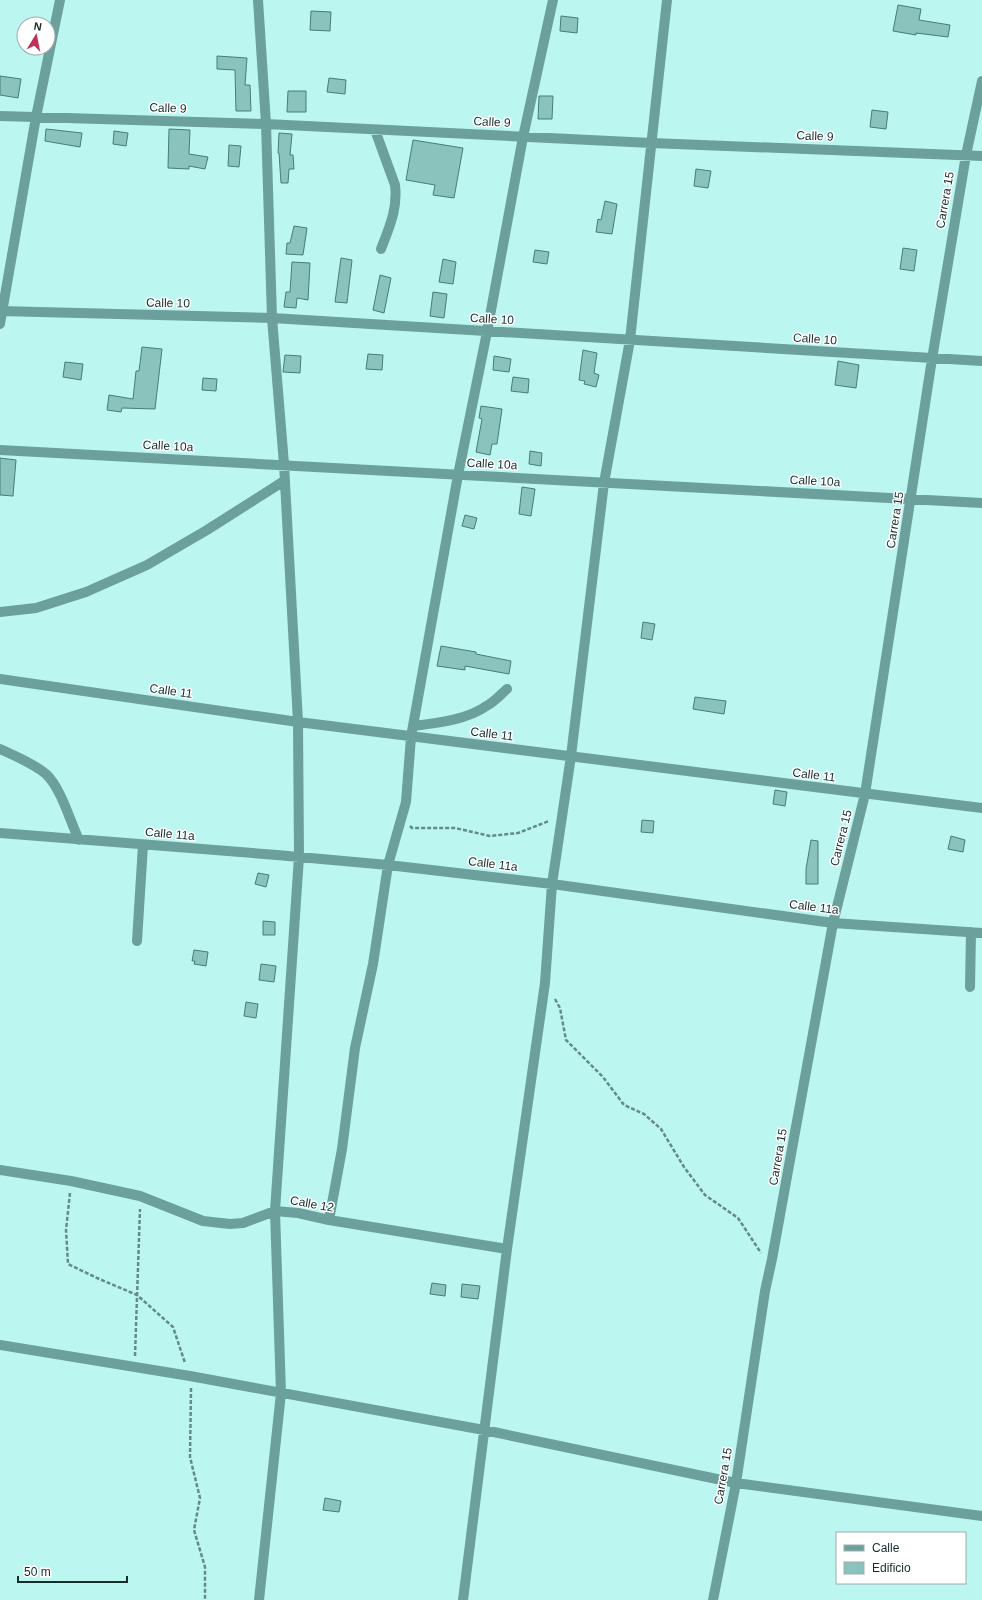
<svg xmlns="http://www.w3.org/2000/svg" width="982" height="1600" font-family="Arial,sans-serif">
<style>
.building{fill:#8ac2bd;stroke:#467d79}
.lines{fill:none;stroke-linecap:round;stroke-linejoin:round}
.path{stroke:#648b88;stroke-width:2.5;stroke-dasharray:4 2;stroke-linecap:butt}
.minor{stroke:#6ba09c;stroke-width:10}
.labels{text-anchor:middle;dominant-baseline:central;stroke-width:3;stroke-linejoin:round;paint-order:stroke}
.street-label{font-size:12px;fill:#162d2c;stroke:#fff}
</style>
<rect width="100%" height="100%" fill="#bcf6f1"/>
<path class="building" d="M898 5 921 9 919 20 950 25 948 37 916 33V35L893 31Z
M311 11 331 12 330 31 310 30Z
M561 16 578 18 577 33 560 31Z
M217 56 247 58 245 85H250L251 111H236L235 70 217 69Z
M0 76 21 79 18 98 0 95Z
M329 78 346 80 345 94 327 92Z
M288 91H306V112H287Z
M539 96H553L552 119H538Z
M872 110 888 112 886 129 870 127Z
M46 129 82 133 80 147 45 141Z
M169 129 190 130 189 154 208 157 205 169 189 166V169L168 168Z
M114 131 128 133 126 146 113 144Z
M279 133 292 134 290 155H293L294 169H289L288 183H281L279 153H278Z
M413 140 463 148 454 198 433 195 435 185 406 180Z
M229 145 241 146 239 167 228 166Z
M696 169 711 171 708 188 694 186Z
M605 201 617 204 612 234 596 232 598 219 601 220Z
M294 226 307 228 303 255 286 254 287 243H290Z
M903 248 917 250 914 271 900 269Z
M535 250 549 252 547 264 533 262Z
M341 258 352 260 347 303 335 302Z
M443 259 456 262 453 284 439 282Z
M292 262 310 263 308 300 297 298 296 308 284 307 286 292H290Z
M380 275 391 278 384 313 373 310Z
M433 292 447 294 444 318 430 316Z
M142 347 162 349 155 409 122 408 121 412 107 410 109 395 133 399 136 371H139Z
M583 350 597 353 594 373 599 375 596 387 584 384 585 381 579 380Z
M368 354 383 355 382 370 366 369Z
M285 355 301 356 300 373 283 372Z
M494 356 511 359 509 372 493 370Z
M838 361 859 365 856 388 835 385Z
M65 362 83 364 81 380 63 377Z
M513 377 529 379 528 393 511 391Z
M203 378 217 379 216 391 202 390Z
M481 406 502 409 497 444H492L490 455 476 452 482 419 479 418Z
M530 451 542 453 541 466 529 464Z
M0 458 16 460 13 496 0 495Z
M522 487 535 489 531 516 519 514Z
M465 515 477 518 474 529 462 526Z
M643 622 655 624 652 640 641 638Z
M441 646 476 652V654L511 661 509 674 465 666V670L437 666Z
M695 697 726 701 724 714 693 709Z
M775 790 787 792 785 806 773 804Z
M642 820 654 821 653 833 641 832Z
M951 836 965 840 963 852 948 849Z
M811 840 818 841V884H806V869Z
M258 873 269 875 266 887 255 884Z
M263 921 275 922V935H263Z
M194 950 208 952 206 966 194 964 195 961H192Z
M261 964 276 966 274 982 259 980Z
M246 1002 258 1004 256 1018 244 1016Z
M432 1283 446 1285 445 1296 430 1294Z
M462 1284 480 1286 478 1299 461 1297Z
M325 1498 341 1501 339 1512 323 1510Z"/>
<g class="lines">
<path class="path" d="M410 826 412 828H455L490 836 518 833 549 821
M555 999 560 1008 566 1040 603 1077 624 1105 644 1114 661 1129 684 1167 705 1195 738 1218 761 1253
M70 1193 66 1230 68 1264 97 1278 137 1295 173 1327 185 1363
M135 1356 140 1209
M191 1388 190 1457 200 1498 194 1530 205 1567V1600"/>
<path class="minor" d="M258 0 266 124 272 318 284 464 298 722 299 857 275 1211 281 1393 259 1600
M0 116 266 124 651 143 982 156
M375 130 395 185C398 209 389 228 381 249
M0 311 272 318 982 361
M0 324 36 117 60 0
M0 450 982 503
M0 612 36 608 86 592 147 565 207 530 284 481
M0 679 298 722 982 808
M413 726C438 723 467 720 488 705 495 701 501 694 507 689
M0 749C15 756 33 763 46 774 61 788 70 821 79 840
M0 833 277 855 388 865 552 884 833 923 982 933
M137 941 143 845
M970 987 971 932
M0 1170 71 1181 140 1196 203 1221 230 1224 243 1223 275 1211 298 1213 329 1220 507 1249
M329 1220 342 1149 355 1048 373 964 388 865 406 802 411 737 458 475 487 332 523 137 553 0
M0 1345 190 1376 484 1430 736 1483 982 1516
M463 1600 507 1249 545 983 552 884 571 756 604 483 630 340 667 0
M713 1600 736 1483 765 1291 772 1259 833 923 865 794 932 359 966 155 982 81"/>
</g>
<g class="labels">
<g class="street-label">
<text transform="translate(168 108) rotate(2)">Calle 9</text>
<text transform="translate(492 122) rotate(3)">Calle 9</text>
<text transform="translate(815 136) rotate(2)">Calle 9</text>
<text transform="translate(945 200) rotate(-80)">Carrera 15</text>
<text transform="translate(168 303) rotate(1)">Calle 10</text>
<text transform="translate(492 319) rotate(3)">Calle 10</text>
<text transform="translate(815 339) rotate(4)">Calle 10</text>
<text transform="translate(168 446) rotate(3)">Calle 10a</text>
<text transform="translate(492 464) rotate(3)">Calle 10a</text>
<text transform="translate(815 481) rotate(3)">Calle 10a</text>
<text transform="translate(895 520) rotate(-81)">Carrera 15</text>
<text transform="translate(171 691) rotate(8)">Calle 11</text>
<text transform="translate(492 734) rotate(7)">Calle 11</text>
<text transform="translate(814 775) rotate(7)">Calle 11</text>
<text transform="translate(170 834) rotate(5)">Calle 11a</text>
<text transform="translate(841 838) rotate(-76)">Carrera 15</text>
<text transform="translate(493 864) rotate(7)">Calle 11a</text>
<text transform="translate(814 907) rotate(7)">Calle 11a</text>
<text transform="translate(778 1157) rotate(-80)">Carrera 15</text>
<text transform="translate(312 1204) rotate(10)">Calle 12</text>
<text transform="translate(723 1476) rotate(-80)">Carrera 15</text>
</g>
</g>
<rect x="836" y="1532" width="130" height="52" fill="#ffffff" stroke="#a2abab"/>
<rect x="844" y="1545" width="20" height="6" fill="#6ba09c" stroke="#a2abab"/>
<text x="872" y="1552" font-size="12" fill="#162d2c">Calle</text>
<rect x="844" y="1562" width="20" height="12" fill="#8ac2bd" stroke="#a2abab"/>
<text x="872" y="1572" font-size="12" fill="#162d2c">Edificio</text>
<g transform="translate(36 36) rotate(10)"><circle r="19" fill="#ffffff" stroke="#a2abab"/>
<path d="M0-3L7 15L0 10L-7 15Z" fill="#c13159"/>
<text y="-6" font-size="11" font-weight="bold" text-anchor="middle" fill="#162d2c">N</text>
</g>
<path d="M18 1576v6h109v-6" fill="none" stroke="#162d2c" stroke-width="2"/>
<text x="24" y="1576" font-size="12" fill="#162d2c" stroke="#ffffff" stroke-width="3" paint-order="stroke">50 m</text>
</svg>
